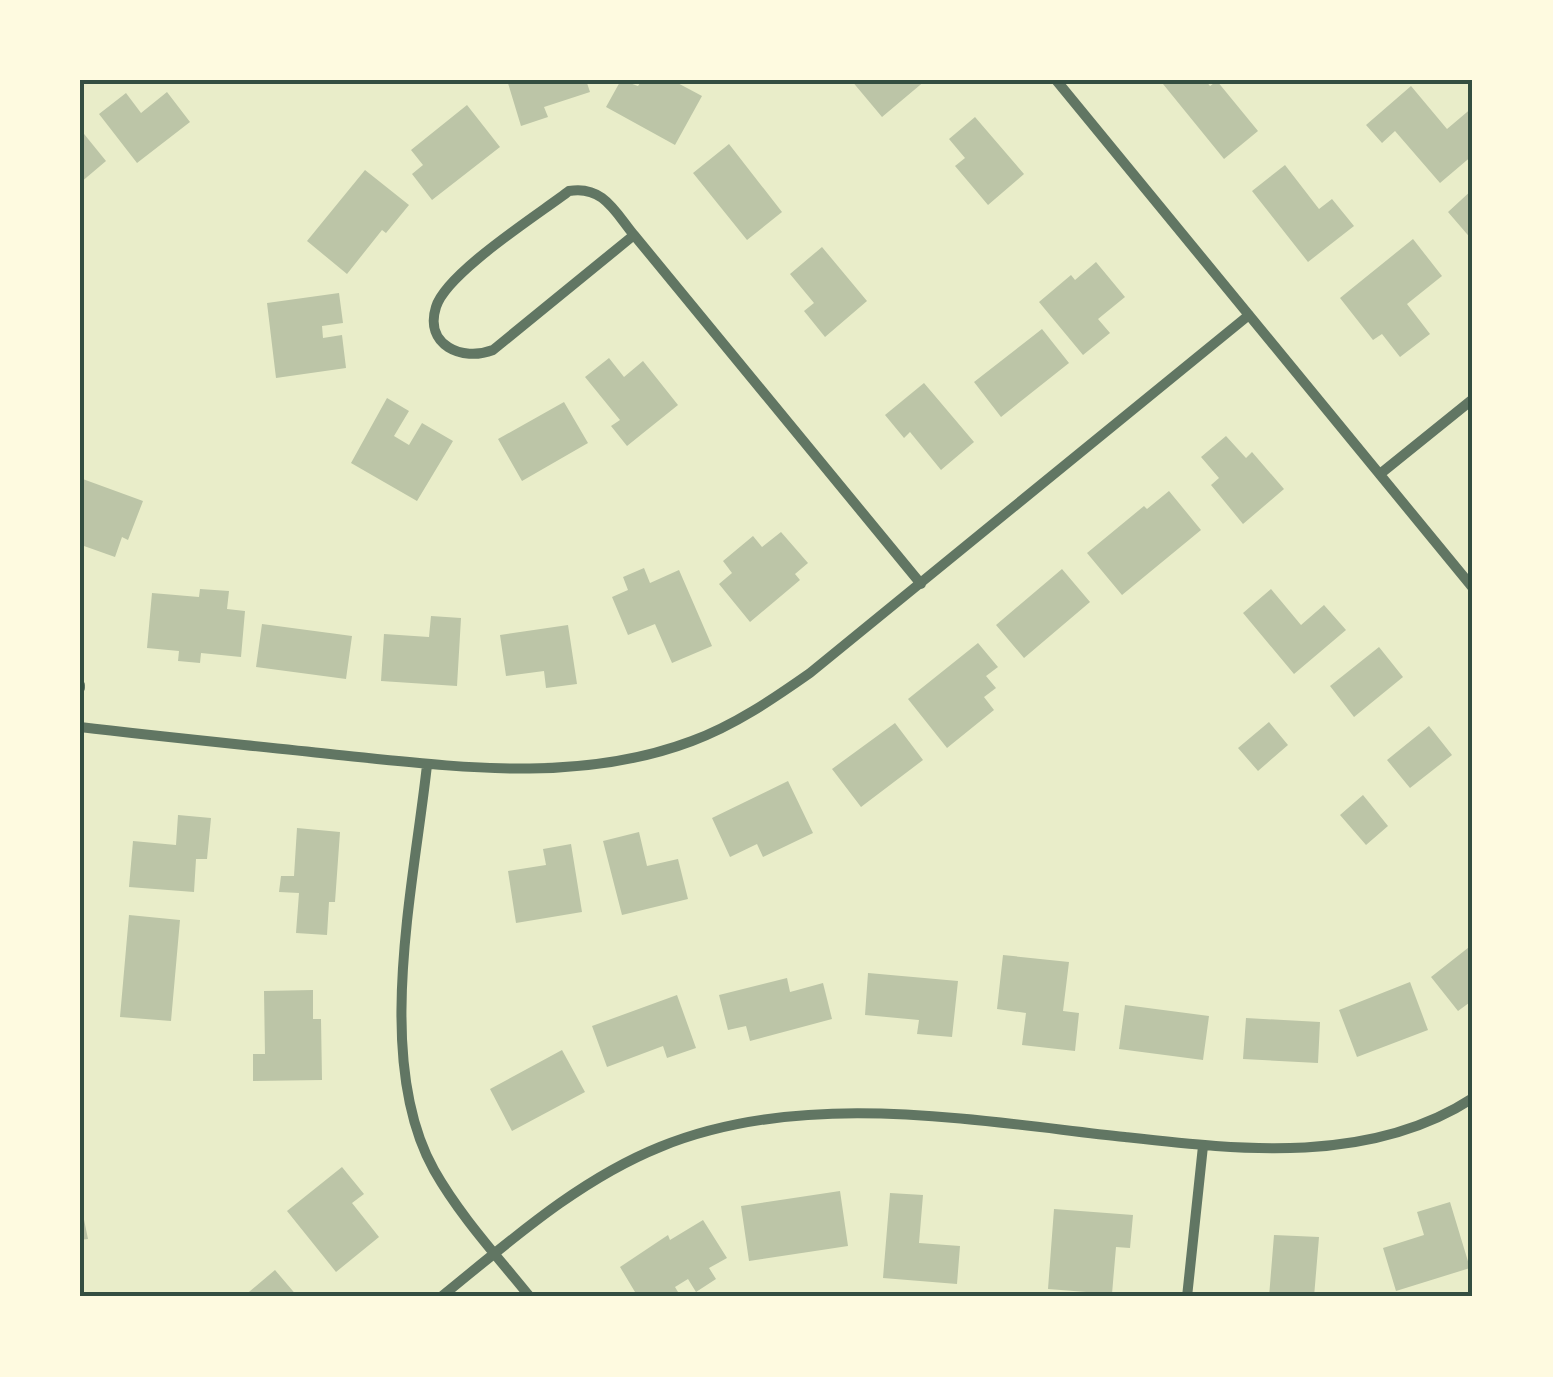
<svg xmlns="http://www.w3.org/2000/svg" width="1553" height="1377" font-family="'PT Sans Narrow',sans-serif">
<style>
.building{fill:#bcc5a7}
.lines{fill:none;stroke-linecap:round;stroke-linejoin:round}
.minor{stroke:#617663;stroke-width:10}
.neatline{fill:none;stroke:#344e41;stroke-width:4}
</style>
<rect width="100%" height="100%" fill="#e9edc9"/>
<path class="building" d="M507 80H586L590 92 544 107 548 117 521 126Z
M621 80 638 86 642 80H672L702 96 675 145 606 107Z
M851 80H926L882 117Z
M1168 80H1205L1210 86 1217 81 1258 131 1224 159 1163 84Z
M1411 86 1447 129 1473 107V155L1440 183 1395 131 1382 143 1366 125Z
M167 92 190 122 137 163 99 114 126 93 141 113Z
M467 105 500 147 432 200 412 174 423 165 411 150Z
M975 117 1024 174 988 205 955 166 965 158 949 139Z
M80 129 106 161 80 183Z
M729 144 782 212 747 240 693 173Z
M1285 165 1319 209 1332 199 1354 226 1308 262 1252 191Z
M365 170 409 205 386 233 382 230 347 274 307 241Z
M1473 189V241L1448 212Z
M1413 239 1442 276 1407 304 1430 334 1400 357 1382 334 1373 340 1340 298Z
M822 247 867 301 825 337 804 311 814 303 790 274Z
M1096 262 1125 297 1098 319 1110 333 1083 355 1039 302 1071 275 1075 280Z
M339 293 343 323 322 326 323 338 342 335 346 368 276 378 267 303Z
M1042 329 1069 363 1001 417 974 382Z
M609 358 624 377 643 361 678 405 627 446 611 426 620 420 585 377Z
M924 383 974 442 941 470 910 432 904 438 885 415Z
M387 398 409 411 394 436 409 445 422 423 453 441 417 501 351 463Z
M564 402 588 443 522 481 498 439Z
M1226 436 1246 458 1252 452 1284 489 1243 524 1211 485 1219 478 1201 457Z
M80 478 143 501 128 540 122 537 115 557 84 546 80 556Z
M1169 491 1201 530 1122 595 1087 553 1144 506 1147 509Z
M781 532 808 563 795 574 800 580 750 622 719 584 732 573 723 561 753 536 762 547Z
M644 568 650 583 679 570 712 646 672 663 655 624 628 635 612 597 628 590 623 577Z
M1062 569 1090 602 1024 658 996 625Z
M200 589 229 591 227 609 245 611 241 657 201 653 200 663 178 661 179 651 147 648 152 593 199 597Z
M1271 589 1301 625 1324 605 1346 630 1294 674 1243 613Z
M431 616 461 618 457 686 381 681 384 634 429 637Z
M262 624 352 636 346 679 256 667Z
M568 625 577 684 546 688 544 671 506 676 500 635Z
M978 643 998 667 986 676 996 688 984 697 994 710 947 748 908 699Z
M1379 647 1403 677 1354 717 1330 686Z
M1269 722 1288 745 1258 771 1238 748Z
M895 723 923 760 861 807 832 769Z
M1429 726 1452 755 1410 788 1387 760Z
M788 781 813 833 763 857 757 844 730 857 712 818Z
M1363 795 1388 826 1366 845 1340 815Z
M178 815 211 818 207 859H196L194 892 129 887 133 841 176 845Z
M297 828 340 832 335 902H329L327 935 296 933 299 893 279 892 281 876H294Z
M639 832 647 866 678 859 688 899 622 915 603 841Z
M571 844 582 912 516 923 508 871 546 865 543 849Z
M129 915 180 920 171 1021 120 1017Z
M1473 944V1000L1458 1011 1431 977Z
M1003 955 1069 962 1063 1011 1079 1013 1075 1051 1022 1045 1026 1013 997 1009Z
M868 973 958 981 952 1037 917 1034 919 1020 865 1015Z
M787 978 790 992 823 983 832 1019 750 1041 746 1026 728 1030 719 995Z
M1410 982 1428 1030 1357 1057 1339 1010Z
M313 990V1019H321L322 1080 253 1081V1054H265L264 991Z
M677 995 696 1048 667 1058 663 1046 607 1067 592 1026Z
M1125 1005 1209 1016 1203 1060 1119 1049Z
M1246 1018 1320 1022 1318 1063 1243 1059Z
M562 1050 585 1092 512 1131 490 1089Z
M342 1167 364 1194 352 1203 379 1237 336 1272 287 1211Z
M840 1191 848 1246 749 1261 741 1206Z
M890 1193 923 1195 919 1243 960 1246 957 1284 883 1278Z
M80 1200 88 1239 80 1240Z
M1450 1202 1470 1268 1396 1291 1383 1248 1424 1235 1417 1212Z
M1054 1209 1133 1215 1130 1248 1116 1247 1112 1294 1048 1289Z
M703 1220 727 1258 709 1268 716 1279 696 1292 688 1279 675 1287 681 1297H638L620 1267 668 1235 670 1240Z
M1274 1235 1319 1237 1314 1297H1269Z
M275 1270 298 1297H243Z"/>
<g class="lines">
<path class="minor" d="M1056 80 1473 588
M634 235 493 350C462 362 424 345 436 307 446 273 539 214 569 191 603 185 615 212 634 235L921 584
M1380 474 1473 399
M80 685V688
M80 727C163 737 247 745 330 754 450 766 576 785 692 741 735 725 773 699 810 673L1249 315
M427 765C414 885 373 1061 434 1170 460 1216 497 1256 530 1297
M441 1297C509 1242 578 1180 660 1147 804 1088 976 1121 1125 1137 1241 1150 1370 1165 1473 1098
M1187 1297 1203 1146"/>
</g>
<rect width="1553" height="1377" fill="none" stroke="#fefae0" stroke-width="165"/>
<rect x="82" y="82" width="1388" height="1212" class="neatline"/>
</svg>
